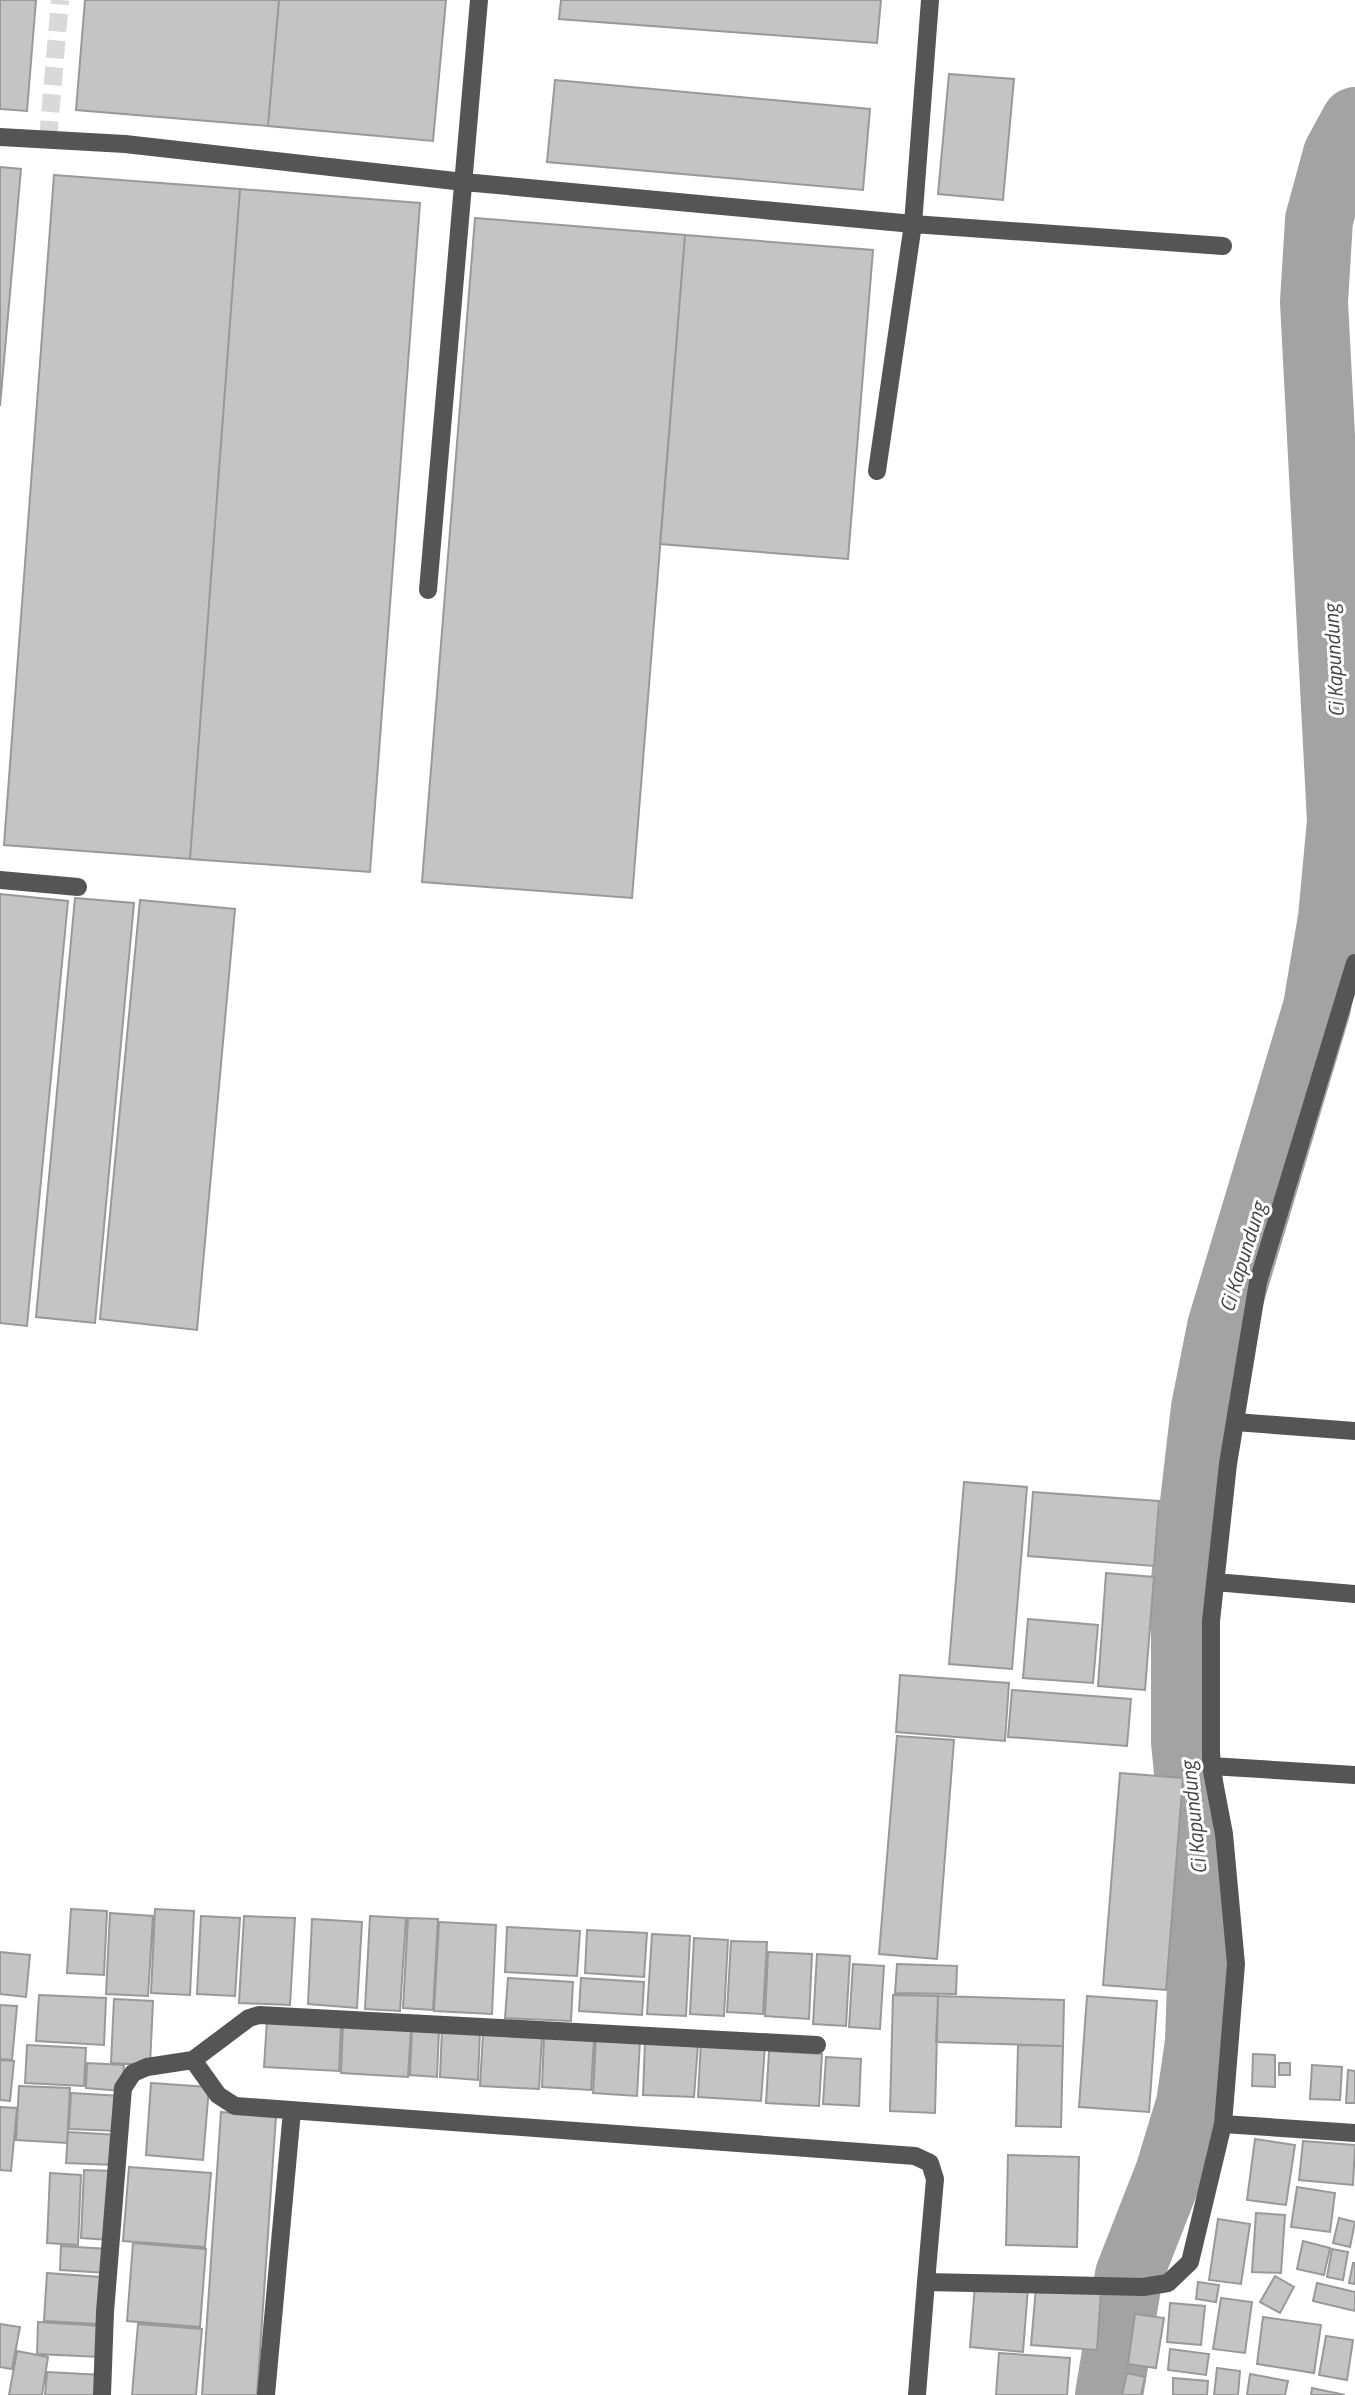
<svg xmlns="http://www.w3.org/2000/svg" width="1355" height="2395" font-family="'Titillium Web',sans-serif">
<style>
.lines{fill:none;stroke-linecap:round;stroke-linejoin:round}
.river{stroke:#a3a3a3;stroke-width:68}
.building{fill:#c4c4c4;stroke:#999;stroke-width:2}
.minor-tunnel{stroke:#d9d9d9;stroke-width:18;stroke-dasharray:18 9;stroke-linecap:butt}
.minor{stroke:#555;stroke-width:18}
.labels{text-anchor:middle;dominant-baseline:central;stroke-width:6;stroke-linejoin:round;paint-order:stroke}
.water-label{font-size:21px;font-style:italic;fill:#444;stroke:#fff}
</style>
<rect width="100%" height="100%" fill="#fff"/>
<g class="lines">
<path class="river" d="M1109 2395 1129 2275 1169 2173 1190 2104 1199 2042 1203 1923 1185 1742V1580L1205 1408 1221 1327 1317 1007 1332 918 1341 821 1314 302 1319 220 1337 154 1355 121"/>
</g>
<path class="building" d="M0 0H36L27 111 0 109Z
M85 0H279L268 126 76 110Z
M279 0H446L433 141 268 126Z
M561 0H881L877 43 559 19Z
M949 74 1014 79 1003 200 938 194Z
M555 80 870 109 863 190 547 162Z
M0 167 21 169 0 406Z
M54 175 240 189 190 859 4 845Z
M240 189 420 203 370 872 190 859Z
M475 218 685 235 632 898 422 882Z
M685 235 873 250 848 559 660 544Z
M0 894 68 901 27 1326 0 1323Z
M75 898 134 903 95 1323 36 1317Z
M140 900 235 909 197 1330 100 1319Z
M964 1482 1027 1487 1012 1669 949 1664Z
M1033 1492 1159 1501 1154 1566 1028 1556Z
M1106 1573 1154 1577 1145 1690 1098 1686Z
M1028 1619 1098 1625 1093 1683 1023 1678Z
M900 1675 1009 1683 1005 1741 896 1732Z
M1012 1690 1131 1699 1127 1746 1008 1737Z
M897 1736 954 1740 937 1959 879 1954Z
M1120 1773 1183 1778 1166 1990 1103 1985Z
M71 1909 107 1911 104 1975 67 1973Z
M155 1909 194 1911 190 1995 151 1993Z
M110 1913 153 1916 148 1996 106 1994Z
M201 1916 240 1918 235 1996 197 1994Z
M244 1916 295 1918 290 2005 239 2003Z
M370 1916 406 1918 400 2011 365 2009Z
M408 1918 438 1919 433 2010 403 2008Z
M312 1919 362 1922 357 2008 308 2004Z
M439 1922 496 1925 492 2014 434 2011Z
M507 1927 580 1931 577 1976 505 1972Z
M587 1930 647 1933 644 1977 585 1973Z
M652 1934 690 1936 686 2016 647 2014Z
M694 1938 728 1940 724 2016 690 2014Z
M731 1941 767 1942 763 2014 727 2012Z
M0 1952 30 1955 26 1997 0 1994Z
M768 1952 812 1954 809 2019 765 2016Z
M817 1954 850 1956 846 2026 813 2024Z
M853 1964 884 1966 880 2029 849 2027Z
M897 1964 957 1966 956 1994 895 1993Z
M508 1978 573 1982 571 2021 505 2018Z
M581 1978 644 1982 642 2015 579 2011Z
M39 1995 106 1998 104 2045 36 2041Z
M893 1995 938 1996 935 2113 890 2111Z
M938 1996 1064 2000 1063 2046 936 2042Z
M1087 1996 1157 2001 1149 2112 1079 2107Z
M114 1999 153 2001 150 2065 111 2063Z
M0 2005 17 2006 12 2060 0 2059Z
M267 2020 341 2024 339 2071 264 2067Z
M343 2025 411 2029 408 2077 341 2073Z
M412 2029 439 2030 437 2077 410 2075Z
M442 2029 480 2031 478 2080 440 2077Z
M483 2034 542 2037 539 2089 480 2086Z
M544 2037 594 2039 591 2090 542 2087Z
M596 2037 640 2040 637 2096 593 2093Z
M645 2041 698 2044 694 2097 643 2095Z
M701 2042 765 2046 761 2101 698 2097Z
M27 2045 86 2048 84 2086 25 2083Z
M1018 2045 1063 2046 1061 2127 1016 2126Z
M769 2051 822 2054 819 2106 766 2103Z
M1253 2054 1275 2055V2087L1252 2086Z
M826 2057 861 2059 859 2106 823 2104Z
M0 2060 14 2061 10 2101 0 2100Z
M87 2063 124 2065 122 2091 86 2088Z
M1279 2063H1290V2075H1279Z
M1312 2065 1342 2067 1340 2100 1310 2099Z
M1348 2070 1355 2071V2103H1346Z
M151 2083 209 2087 203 2160 146 2155Z
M19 2086 70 2088 67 2143 16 2140Z
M71 2093 121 2096 119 2131 69 2129Z
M0 2107 17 2108 11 2171 0 2170Z
M221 2112 276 2116 257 2395H202Z
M68 2132 119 2135 116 2165 66 2163Z
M1255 2139 1295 2145 1286 2205 1247 2200Z
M1303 2141 1355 2145 1353 2185 1299 2180Z
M1008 2155 1079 2157 1077 2247 1006 2245Z
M129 2167 211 2173 205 2247 123 2241Z
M84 2170 114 2171 110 2240 81 2238Z
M50 2173 81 2175 78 2245 47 2243Z
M1297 2187 1335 2193 1330 2232 1291 2227Z
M1256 2213 1285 2215 1281 2273 1252 2272Z
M1339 2218 1355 2222 1350 2247 1333 2243Z
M1218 2219 1250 2224 1241 2284 1209 2280Z
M1303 2241 1330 2248 1324 2275 1297 2269Z
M133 2243 206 2249 200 2327 127 2321Z
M61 2246 108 2249 107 2273 60 2270Z
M1332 2249 1348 2252 1343 2280 1327 2277Z
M1353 2263H1355V2284L1349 2283Z
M47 2273 101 2277 99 2324 44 2321Z
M1275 2276 1294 2287 1280 2313 1260 2302Z
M1198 2282 1219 2285 1216 2302 1196 2299Z
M1317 2283 1355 2292V2311L1313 2301Z
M975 2285 1028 2288 1023 2352 970 2347Z
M1036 2287 1101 2292 1097 2350 1031 2345Z
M1221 2298 1252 2302 1245 2353 1213 2349Z
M1170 2303 1205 2306 1201 2345 1167 2342Z
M1135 2314 1164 2318 1156 2368 1128 2364Z
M1263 2317 1321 2325 1314 2373 1257 2364Z
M38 2322 101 2326 100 2357 37 2354Z
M0 2324 20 2327 12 2369 0 2367Z
M138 2324 202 2329 196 2395H132Z
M1326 2336 1353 2340 1347 2380 1319 2375Z
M1170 2349 1209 2354 1206 2375 1168 2370Z
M17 2351 48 2357 42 2395H9Z
M999 2353 1070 2358 1067 2395H996Z
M1217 2368 1240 2371 1238 2395H1214Z
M47 2372 102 2375 101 2395H45Z
M1127 2373 1145 2377 1141 2395H1122Z
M1250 2374 1288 2381 1285 2395H1247Z
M1173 2378 1208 2381 1207 2395H1173Z
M1312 2388 1345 2395H1311Z"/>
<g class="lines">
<path class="minor-tunnel" d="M48 139 60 0"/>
<path class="minor" d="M0 137 125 144 464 182 913 224 1223 246
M877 471 913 224 930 0
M428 590 479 0
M0 880 78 887
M1235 1422 1355 1431
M1215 1582 1355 1594
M1211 1766 1355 1775
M193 2060 249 2018 259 2015 817 2045
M1223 2124 1355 2133
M102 2395 105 2312 123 2088 133 2073 147 2067 193 2060 218 2095 235 2106 915 2156 930 2163 935 2179 926 2282 1143 2287 1168 2283 1190 2262 1223 2124 1236 1964 1224 1834 1211 1766V1621L1228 1464 1258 1282 1355 963
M266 2395 292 2111
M917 2395 926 2282"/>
</g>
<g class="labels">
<g class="water-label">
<text transform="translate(1333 661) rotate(-93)">Ci Kapundung</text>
<text transform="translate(1242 1257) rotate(-73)">Ci Kapundung</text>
<text transform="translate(1193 1818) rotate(-96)">Ci Kapundung</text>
</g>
</g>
</svg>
